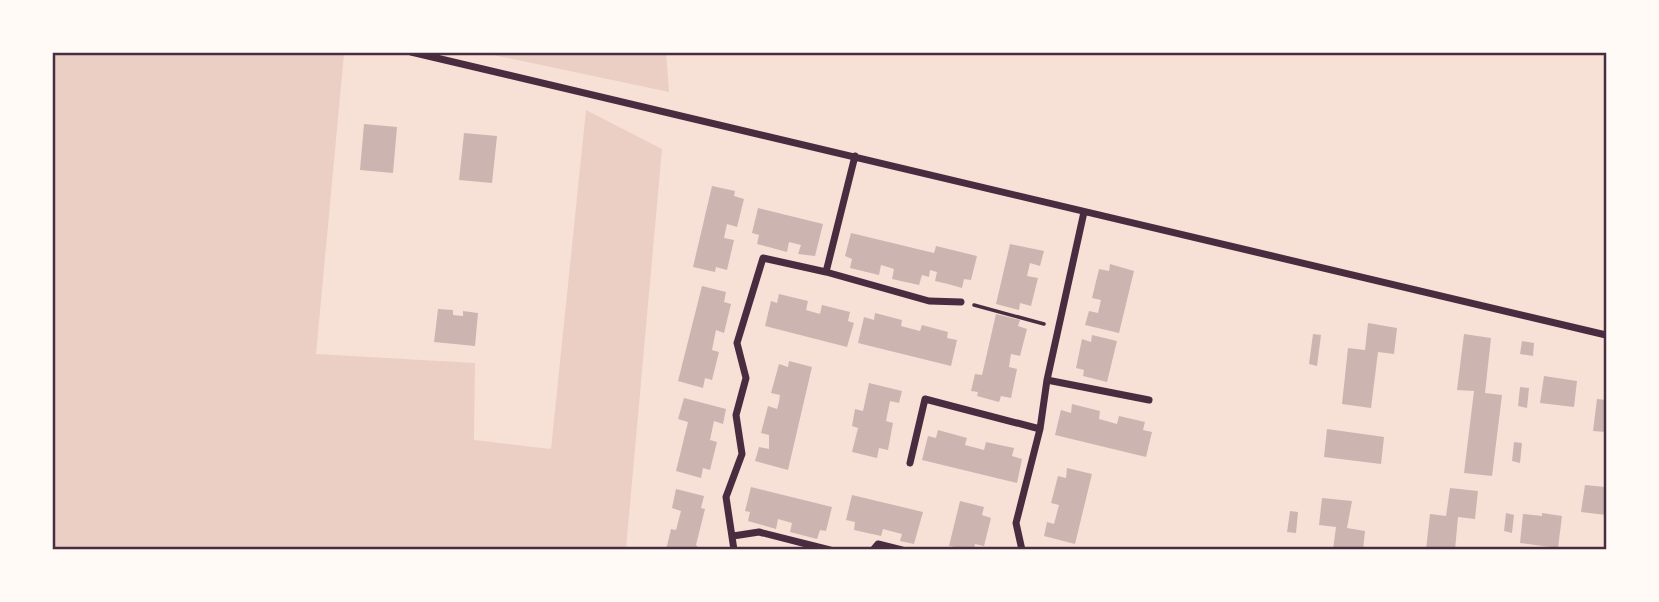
<svg xmlns="http://www.w3.org/2000/svg" width="1659" height="602" font-family="Manrope,sans-serif">
<style>
.green{fill:#ebcfc5}
.building{fill:#ccb4b1}
.lines{fill:none;stroke-linecap:round;stroke-linejoin:round}
.path{stroke:#4a2c40;stroke-width:3.5}
.minor{stroke:#4a2c40;stroke-width:7}
.neatline{fill:none;stroke:#4a2c40;stroke-width:2.5}
</style>
<rect width="100%" height="100%" fill="#f7e1d7"/>
<path class="green" d="M335 52 344 54 316 354 475 363 474 440 551 449 586 110 662 149 626 549H53V53Z
M484 53H666L669 92Z"/>
<path class="building" d="M364 124 397 127 393 173 360 170Z
M464 133 497 136 492 183 459 180Z
M712 186 735 191 734 196 744 199 737 227 727 224 724 238 734 240 727 270 716 267 715 272 693 267Z
M758 208 823 224 815 256 798 254 801 245 789 242 787 252 757 244 759 235 752 233Z
M851 233 934 253 936 246 977 256 971 280 964 279 962 288 948 284 935 281 937 272 930 270 929 277 922 275 919 285 892 279 894 269 881 265 879 275 850 268 852 259 845 256Z
M1010 244 1044 251 1040 266 1030 263 1027 276 1038 278 1031 306 1020 303 1019 310 996 304Z
M1110 264 1134 271 1119 333 1085 325 1089 311 1098 313 1101 300 1092 298 1099 269 1109 271Z
M702 286 726 292 724 302 731 304 724 333 716 330 712 350 719 352 712 380 705 378 703 388 678 381Z
M779 294 808 301 806 310 820 314 822 305 850 312 848 321 854 323 847 347 765 326 771 301 777 303Z
M438 309 453 310V315L463 316V311L478 313 475 346 434 342Z
M875 313 902 320 901 326 920 331 922 325 948 332 947 338 957 340 951 366 858 343 864 317 874 320Z
M996 314 1020 320 1018 326 1027 329 1020 356 1011 354 1009 367 1017 369 1011 398 1001 396 999 402 977 396 978 392 971 391 975 374 982 375Z
M1368 323 1397 328 1394 354 1378 352 1371 408 1342 404 1348 348 1365 350Z
M1313 334 1321 335 1317 366 1309 364Z
M1464 334 1491 338 1485 393 1502 395 1492 476 1464 473 1474 391 1457 390Z
M1092 335 1117 341 1107 382 1083 376 1084 370 1076 368 1082 339 1091 342Z
M1522 341 1534 343 1533 356 1520 354Z
M789 361 812 367 788 470 755 461 759 447 769 449V435L761 433 768 406 777 409 779 402 780 395 771 393 779 364 788 367Z
M1544 376 1577 381 1574 407 1540 403Z
M869 383 902 391 899 403 890 401 886 421 893 423 888 450 879 448 877 458 852 452 858 428 852 426 855 409 863 411Z
M1520 387 1529 388 1527 408 1518 406Z
M684 398 726 409 723 424 714 421 710 440 717 442 710 470 703 468 701 478 676 471 688 422 678 419Z
M1597 399 1606 400V432L1593 431Z
M1072 404 1100 411 1099 419 1117 424 1119 416 1145 422 1143 430 1152 432 1146 457 1055 435 1061 410 1071 413Z
M1327 429 1384 437 1381 464 1324 457Z
M938 430 967 438 965 445 984 450 986 442 1014 448 1012 456 1022 459 1017 483 922 460 928 436 936 438Z
M1514 442 1522 443 1520 463 1512 461Z
M1067 468 1092 474 1075 544 1044 536 1047 522 1054 524 1059 505 1051 503 1058 476 1066 478Z
M1585 485 1606 487V515L1581 512Z
M751 487 832 507 826 531 820 530 817 539 790 532 792 523 778 519 776 529 748 521 750 512 745 511Z
M1450 488 1478 491 1475 519 1458 517 1455 550H1426L1430 514 1446 516Z
M676 489 704 496 701 508 705 509 696 545 701 550H666L671 529 676 530 681 511 672 508Z
M852 495 923 512 914 544 900 541 902 534 883 529 881 536 854 530 855 522 846 520Z
M1322 498 1352 501 1347 528 1365 531 1363 550H1333L1336 527 1319 525Z
M960 501 984 507 982 515 991 518 984 546 975 544 974 550 949 546Z
M1290 511 1298 512 1296 533 1287 532Z
M1506 513 1514 515 1512 533 1504 531Z
M1542 513 1562 516 1558 548 1520 543 1523 514 1542 516Z"/>
<g class="lines">
<path class="path" d="M974 305 1044 324
M922 550H934"/>
<path class="minor" d="M411 52 1606 335
M826 272 929 301 961 302
M1047 380 1149 400
M910 463 925 399 1040 429
M733 536 759 532 830 550
M734 550 726 497 742 454 736 415 746 378 737 343 763 258 826 272 855 156
M873 550 878 544 902 550
M1022 550 1016 523 1040 429 1047 380 1084 212"/>
</g>
<rect width="1659" height="602" fill="none" stroke="#fffaf5" stroke-width="108"/>
<rect x="54" y="54" width="1551" height="494" class="neatline"/>
</svg>
